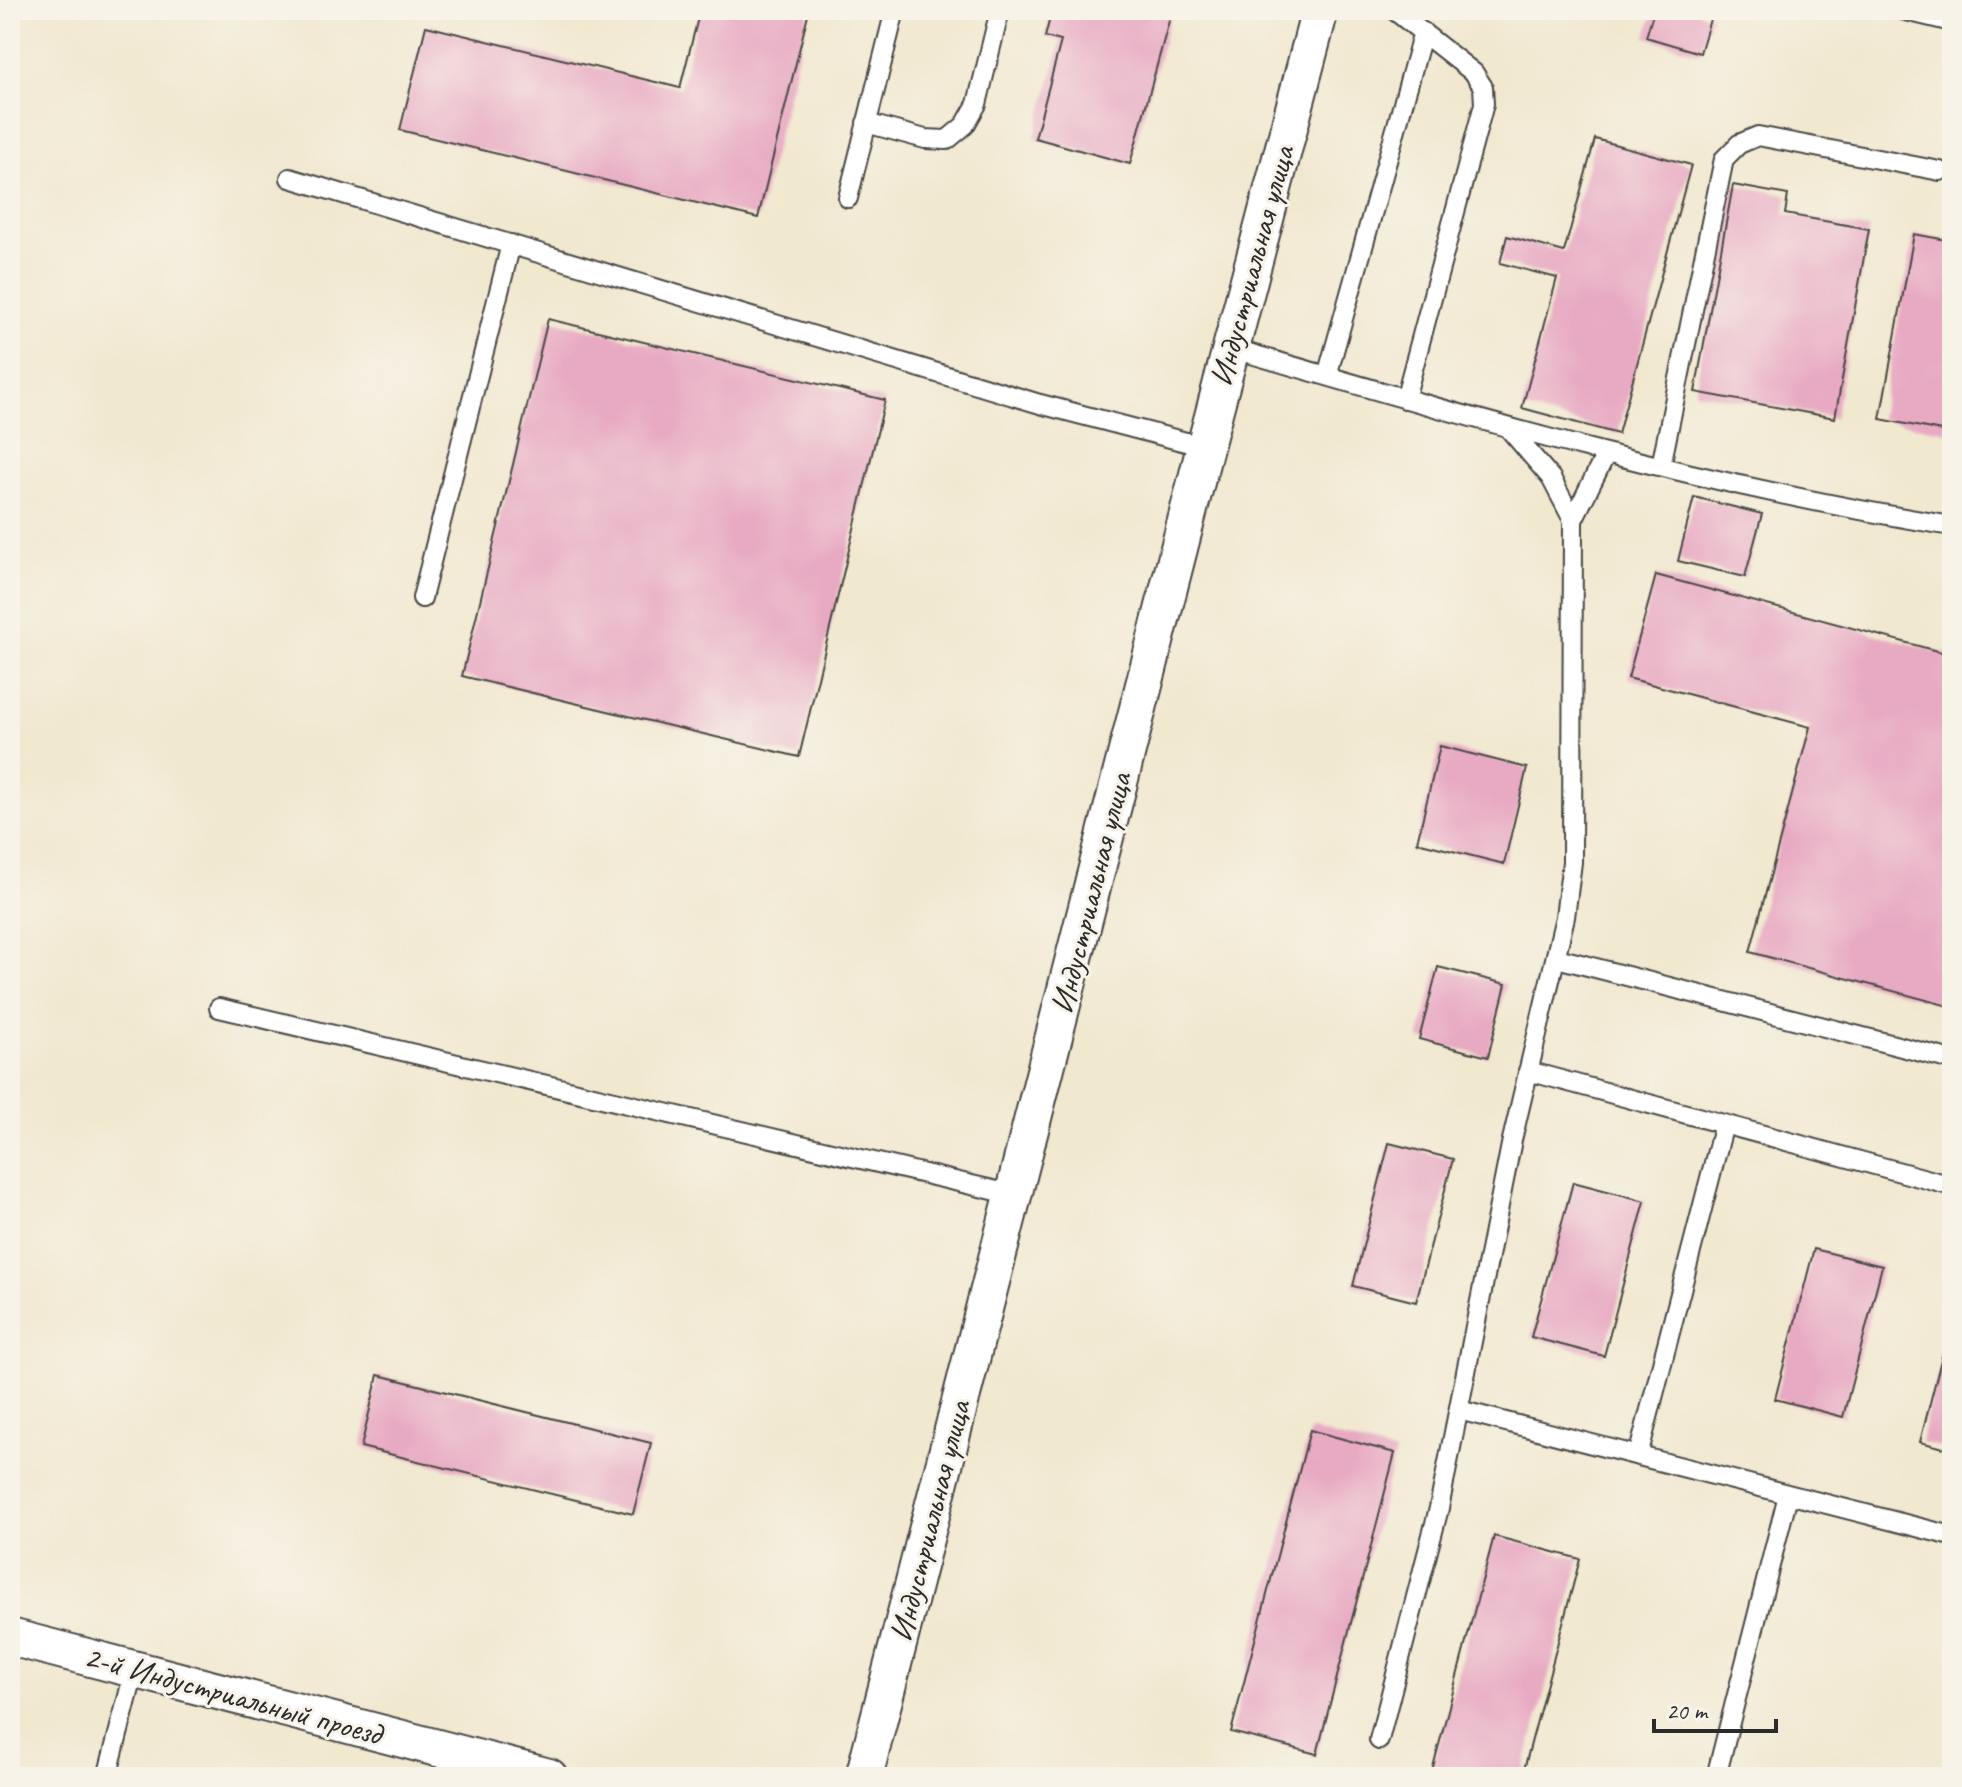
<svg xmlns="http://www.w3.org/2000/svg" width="1962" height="1787" font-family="Caveat,sans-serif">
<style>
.building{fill:#e8aac3}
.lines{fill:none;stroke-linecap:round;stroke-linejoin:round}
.lane-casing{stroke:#494744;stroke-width:22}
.street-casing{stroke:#494744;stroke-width:40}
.lane{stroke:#fff;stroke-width:18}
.street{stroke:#fff;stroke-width:36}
.labels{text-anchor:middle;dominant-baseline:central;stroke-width:6;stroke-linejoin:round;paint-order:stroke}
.street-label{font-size:32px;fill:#2b2b2b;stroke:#f7f3e8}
</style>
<rect width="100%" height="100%" fill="#f7f3e8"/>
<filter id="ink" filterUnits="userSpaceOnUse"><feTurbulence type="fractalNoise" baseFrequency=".0125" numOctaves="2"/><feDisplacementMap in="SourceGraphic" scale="16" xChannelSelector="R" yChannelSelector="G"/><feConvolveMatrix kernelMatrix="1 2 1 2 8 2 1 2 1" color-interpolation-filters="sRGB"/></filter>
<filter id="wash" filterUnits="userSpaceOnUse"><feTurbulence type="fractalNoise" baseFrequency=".006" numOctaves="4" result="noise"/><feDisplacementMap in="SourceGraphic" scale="32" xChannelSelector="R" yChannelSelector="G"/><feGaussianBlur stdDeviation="1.8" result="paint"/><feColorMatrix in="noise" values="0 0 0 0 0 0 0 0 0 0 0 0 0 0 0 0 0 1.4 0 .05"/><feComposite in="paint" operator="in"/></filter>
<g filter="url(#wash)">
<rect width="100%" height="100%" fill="#f1e8d0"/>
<g id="blocks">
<path class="building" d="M700 10H809L758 218 400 130 426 26 680 88Z
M1052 10H1172L1130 164 1035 138 1061 41 1045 37Z
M1654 10H1691L1711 16 1700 53 1646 37Z
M1595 139 1691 165 1618 434 1522 408 1557 278 1500 263 1507 236 1564 252Z
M1733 185 1788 195 1785 214 1869 229 1835 418 1695 392Z
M1914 234 1952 241V433L1880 419Z
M548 319 885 400 799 757 462 676Z
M1694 497 1762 514 1745 577 1678 561Z
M1656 575 1952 655V1007L1750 952 1810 727 1628 678Z
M1440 746 1527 768 1504 864 1417 842Z
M1438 967 1506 984 1488 1057 1419 1039Z
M1389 1143 1453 1159 1416 1302 1353 1286Z
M1573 1182 1645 1201 1604 1356 1531 1337Z
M1814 1249 1882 1266 1843 1417 1775 1399Z
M1951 1321H1952V1450L1920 1442Z
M378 1375 651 1443 633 1514 361 1447Z
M1310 1430 1395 1453 1317 1754 1231 1732Z
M1494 1536 1580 1559 1522 1777H1454L1432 1771Z"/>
</g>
</g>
<g filter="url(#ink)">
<use href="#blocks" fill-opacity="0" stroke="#494744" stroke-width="2"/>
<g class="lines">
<defs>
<path id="lane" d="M1394 10 1474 73 1483 87 1484 104 1405 399
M1902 10 1952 22
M866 123 925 139 947 140 965 125 977 104 1000 10
M290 178 1040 404 1205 447
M848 198 895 10
M1231 348C1468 418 1707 487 1952 526
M1327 376 1423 32
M1661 466 1724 159 1739 144 1758 136 1940 171
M1573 520 1606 454
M422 598 511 244
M1557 958 1952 1060
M219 1008 1014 1195
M1528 1071 1952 1186
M1459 1410 1952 1536
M1638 1456 1724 1124
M1379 1740 1439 1508 1512 1140 1565 917 1572 862 1573 520 1551 478 1510 430
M107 1777 135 1669
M1716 1777 1788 1495"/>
<path id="street" d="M10 1637 549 1777
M864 1777 1205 447 1320 10"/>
</defs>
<use href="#lane" class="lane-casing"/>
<use href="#street" class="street-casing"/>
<use href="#lane" class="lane"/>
<use href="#street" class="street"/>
</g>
</g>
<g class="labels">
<g class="street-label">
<text transform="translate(1252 266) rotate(-75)">Индустриальная улица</text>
<text transform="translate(1091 893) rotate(-76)">Индустриальная улица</text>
<text transform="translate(930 1521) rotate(-76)">Индустриальная улица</text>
<text transform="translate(233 1695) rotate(15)">2-й Индустриальный проезд</text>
</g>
</g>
<rect width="1962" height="1787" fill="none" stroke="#f7f3e8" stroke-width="40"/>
<path d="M1654 1719v12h122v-12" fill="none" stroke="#2b2b2b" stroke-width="4"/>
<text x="1666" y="1719" font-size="24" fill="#2b2b2b" stroke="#f7f3e8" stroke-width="6" paint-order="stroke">20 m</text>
</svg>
